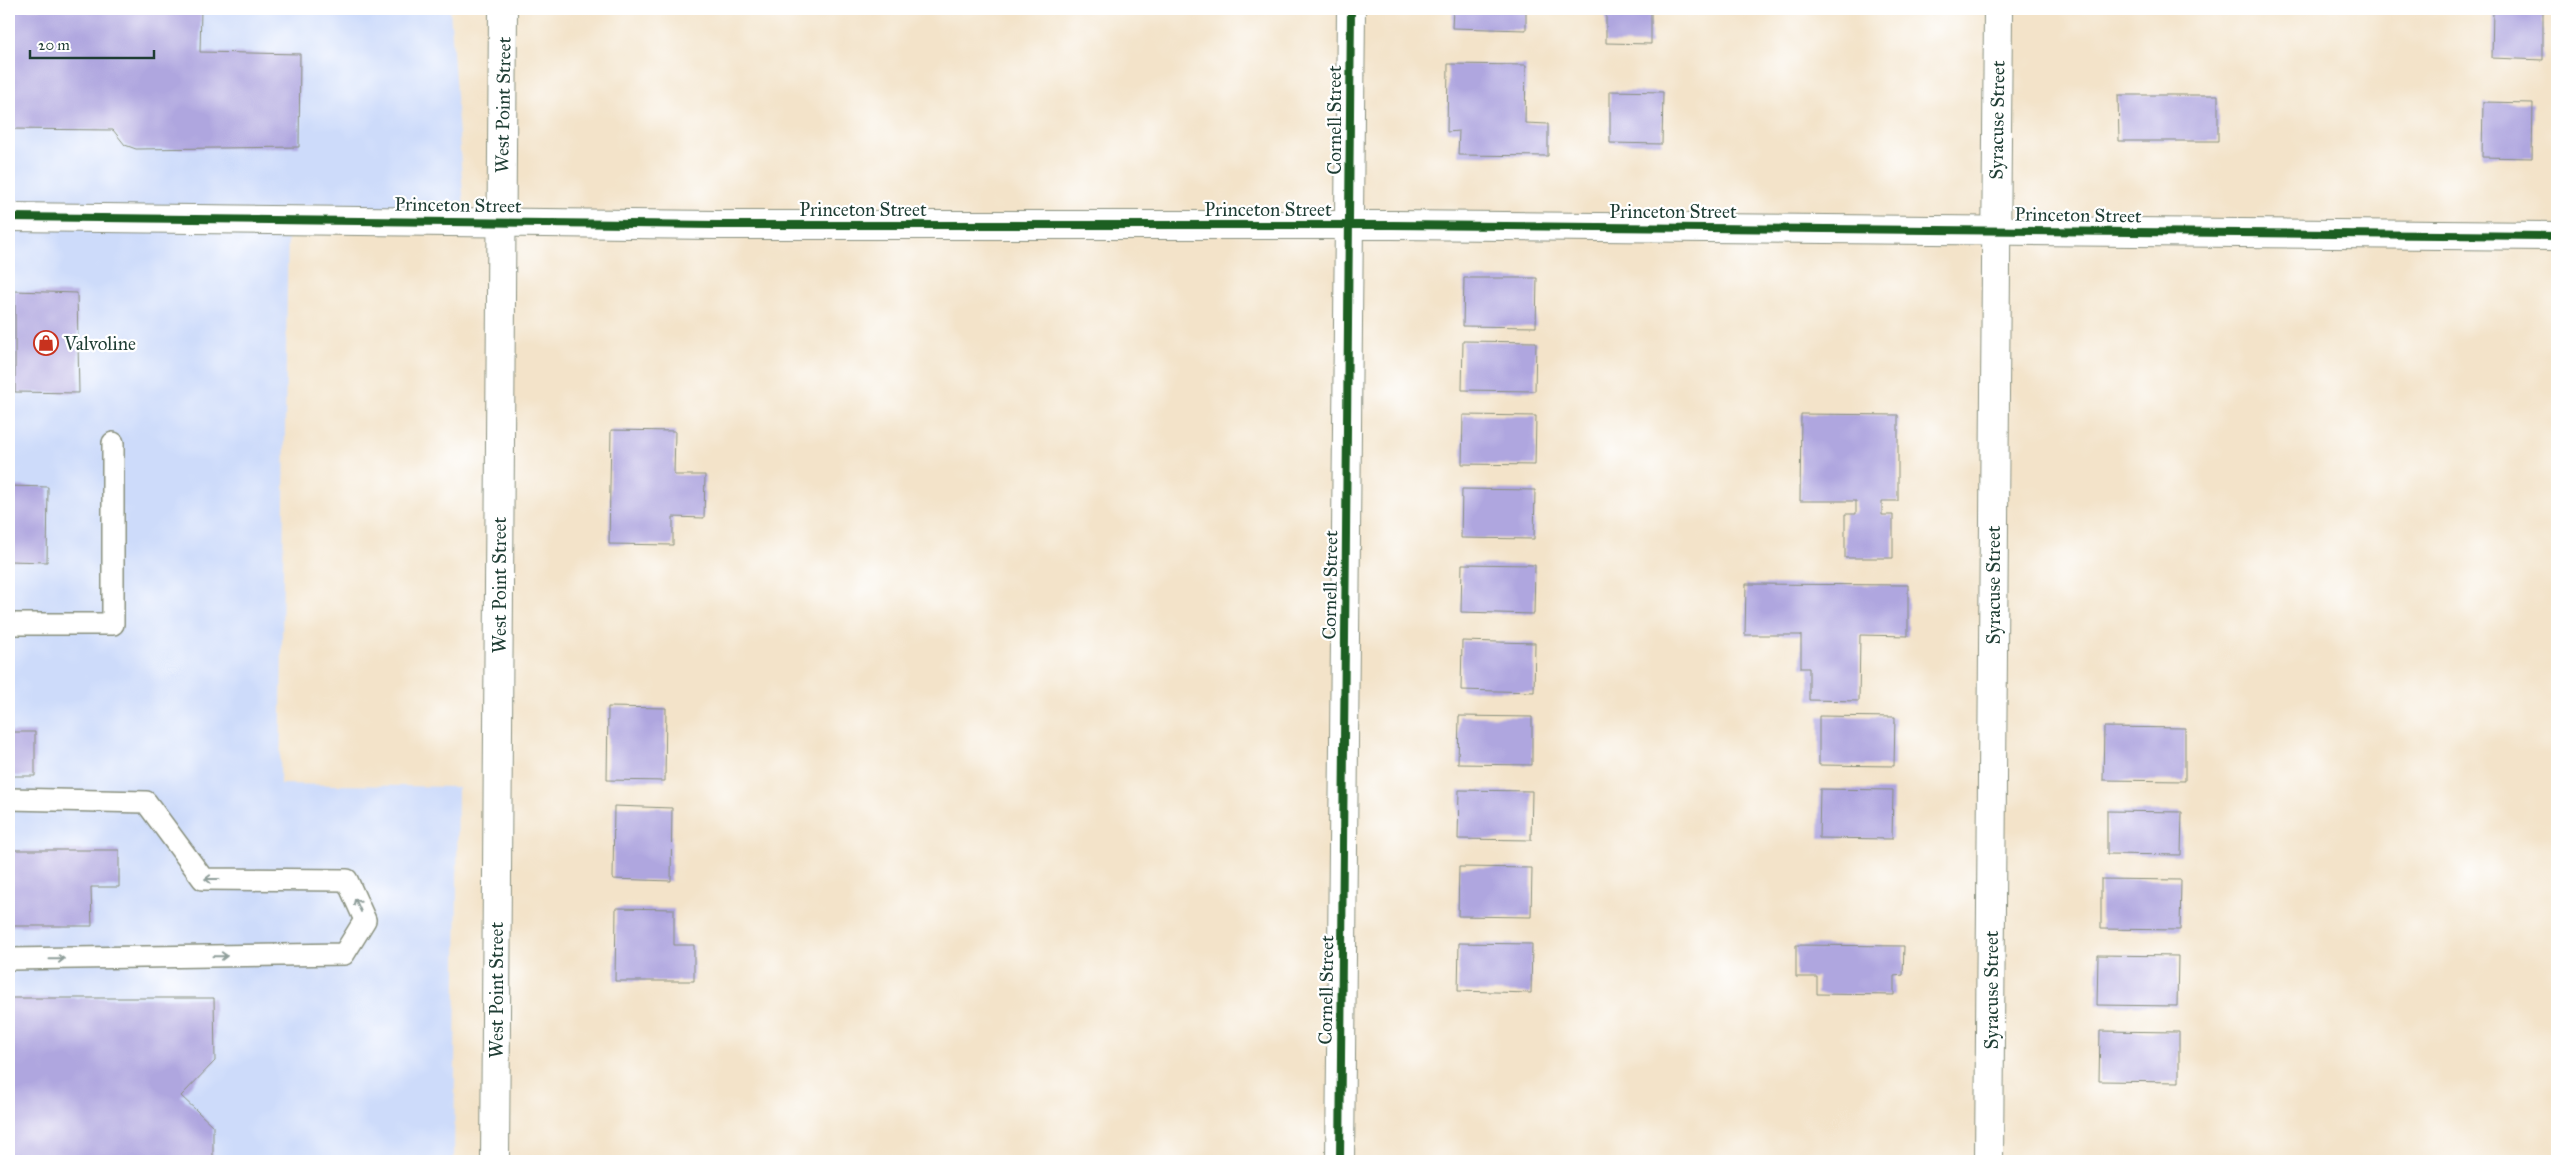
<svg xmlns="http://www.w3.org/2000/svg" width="2566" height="1170" font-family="'IM FELL Great Primer',serif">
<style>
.built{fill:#cddbfa}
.building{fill:#afa6df}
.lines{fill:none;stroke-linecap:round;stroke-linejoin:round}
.service-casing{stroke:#89907e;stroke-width:24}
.minor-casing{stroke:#89907e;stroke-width:30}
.service{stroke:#fff;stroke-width:21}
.minor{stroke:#fff;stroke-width:28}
.cycleway-casing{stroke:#fff;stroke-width:11}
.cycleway{stroke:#1b5e20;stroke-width:8}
.oneway{stroke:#8f9e9a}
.labels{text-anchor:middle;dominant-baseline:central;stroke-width:4.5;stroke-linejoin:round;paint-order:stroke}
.street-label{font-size:19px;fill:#1f3d34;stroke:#fff}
.poi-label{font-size:19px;fill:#1f3d34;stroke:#fff;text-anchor:start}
</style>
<rect width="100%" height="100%" fill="#fff"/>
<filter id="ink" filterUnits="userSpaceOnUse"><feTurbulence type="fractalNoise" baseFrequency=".02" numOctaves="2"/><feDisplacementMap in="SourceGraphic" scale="10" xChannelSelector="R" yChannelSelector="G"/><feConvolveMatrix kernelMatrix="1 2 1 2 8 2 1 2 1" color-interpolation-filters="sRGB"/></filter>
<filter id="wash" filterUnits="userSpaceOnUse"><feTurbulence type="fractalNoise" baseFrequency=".0096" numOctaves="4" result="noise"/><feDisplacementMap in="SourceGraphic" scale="20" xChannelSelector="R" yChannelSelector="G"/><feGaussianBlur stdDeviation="1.12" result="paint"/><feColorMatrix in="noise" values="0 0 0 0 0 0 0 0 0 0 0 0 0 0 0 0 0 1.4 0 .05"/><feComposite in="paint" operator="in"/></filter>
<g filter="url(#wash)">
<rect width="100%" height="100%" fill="#f3e3c9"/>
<path class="built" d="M9 9H450L465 221 288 220 280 784 458 787 454 1161H9Z"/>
<g id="blocks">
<path class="building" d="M9 9H201L200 52 300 54 299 147 136 149 125 145 113 130 9 129Z
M1453 9H1526V30L1452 28Z
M1606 9H1651V44L1606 43Z
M2493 9H2543V60L2492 58Z
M1448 64 1526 65 1525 123 1548 124V156L1458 155 1459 131 1447 132Z
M1610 91 1663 92 1662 144 1610 143Z
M2118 95H2218V141H2119Z
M2483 102 2533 103 2532 158 2482 157Z
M1464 278H1537L1536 327 1463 326Z
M15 291 77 293 79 393 15 392Z
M1463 341 1536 342 1535 391 1462 390Z
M1801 414 1898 415V501H1882V515H1893V558H1845V514H1856V501H1800Z
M1463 415 1536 416 1535 465 1462 464Z
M611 430 675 431 674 475H705L704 518 673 517V545L609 544Z
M9 486 48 487 47 562 9 561Z
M1462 489 1535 490 1534 539 1461 538Z
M1462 564 1535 565 1534 614 1461 612Z
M1746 584 1908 585V636L1860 635 1859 701 1809 700V668H1801V635H1745Z
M1462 641 1535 643 1534 692 1461 690Z
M608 707 666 708 665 781 607 780Z
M1459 716 1532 717V765L1458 764Z
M1819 716 1895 717 1894 766 1819 765Z
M2104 727 2185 728V781L2103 780Z
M9 732H35V776H9Z
M1820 789 1893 790 1892 839 1819 838Z
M1459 790 1532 791 1531 840 1458 839Z
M614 806 672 808 671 881 613 879Z
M2107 811 2182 812 2181 855 2107 854Z
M9 850H119V887H91L92 926H9Z
M1459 867 1532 868 1531 917 1458 916Z
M2101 879 2181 880 2180 930 2101 929Z
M616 908 674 909V945H694V981H615Z
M1459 943 1532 944 1531 993 1458 991Z
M1796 945 1904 946 1903 975 1894 976V995L1817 994V977H1796Z
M2098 955 2178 956 2177 1006 2097 1005Z
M9 998H214L215 1061 181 1096 213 1126V1161H9Z
M2100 1031 2179 1032V1082L2099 1081Z"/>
</g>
</g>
<g filter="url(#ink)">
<use href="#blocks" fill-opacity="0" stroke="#89907e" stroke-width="1"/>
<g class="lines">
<defs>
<path id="service" d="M9 624H113V443
M9 799 146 802 203 879 347 880 365 920 344 954 9 959"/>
<path id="minor" d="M9 217 716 225H1392L2557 236
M495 1161 503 9
M1340 1161 1351 9
M1989 1161 1998 9"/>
</defs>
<use href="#service" class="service-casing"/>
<use href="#minor" class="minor-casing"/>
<use href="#service" class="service"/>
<use href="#minor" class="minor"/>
<defs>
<path id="cycleway" d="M9 217 716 225H1392L2557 236
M1340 1161 1351 9"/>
</defs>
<use href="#cycleway" class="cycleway-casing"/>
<use href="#cycleway" class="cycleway"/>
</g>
<defs><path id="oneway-shaft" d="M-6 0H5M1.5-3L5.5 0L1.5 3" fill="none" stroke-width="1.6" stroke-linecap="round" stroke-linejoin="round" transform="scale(1.25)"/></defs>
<g class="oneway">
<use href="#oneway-shaft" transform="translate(212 879) rotate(-180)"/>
<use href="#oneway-shaft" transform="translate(358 905) rotate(-114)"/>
<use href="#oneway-shaft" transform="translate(220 956) rotate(-1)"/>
<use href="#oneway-shaft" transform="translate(57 959) rotate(-1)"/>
</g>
</g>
<defs>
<symbol id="shop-ring" viewBox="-11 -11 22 22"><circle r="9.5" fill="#fff" stroke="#c8321e" stroke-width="1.5"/><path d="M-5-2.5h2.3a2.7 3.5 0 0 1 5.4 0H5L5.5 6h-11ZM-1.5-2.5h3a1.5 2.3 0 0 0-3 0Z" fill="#c8321e"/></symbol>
</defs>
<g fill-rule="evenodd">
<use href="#shop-ring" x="32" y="329" width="28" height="28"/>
</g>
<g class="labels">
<g class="street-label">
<text transform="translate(503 105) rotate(-89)">West Point Street</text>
<text transform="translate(1334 120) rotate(-90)">Cornell Street</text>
<text transform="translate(1997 120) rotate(-89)">Syracuse Street</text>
<text transform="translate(458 205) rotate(1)">Princeton Street</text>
<text x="863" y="209">Princeton Street</text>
<text x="1268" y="209">Princeton Street</text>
<text x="1673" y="211">Princeton Street</text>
<text transform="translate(2078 215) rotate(1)">Princeton Street</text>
<text transform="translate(499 585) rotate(-90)">West Point Street</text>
<text transform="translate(1330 585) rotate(-89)">Cornell Street</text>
<text transform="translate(1993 585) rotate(-90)">Syracuse Street</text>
<text transform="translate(496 990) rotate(-90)">West Point Street</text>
<text transform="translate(1326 990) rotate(-89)">Cornell Street</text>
<text transform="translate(1991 990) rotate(-90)">Syracuse Street</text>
</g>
<g class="poi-label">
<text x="64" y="343">Valvoline</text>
</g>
</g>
<rect width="2566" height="1170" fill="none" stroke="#fff" stroke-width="30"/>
<path d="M30 50v8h124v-8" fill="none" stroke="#1f3d34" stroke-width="2.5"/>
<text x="38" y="50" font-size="15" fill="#1f3d34" stroke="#ffffff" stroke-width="4" paint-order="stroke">20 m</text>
</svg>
